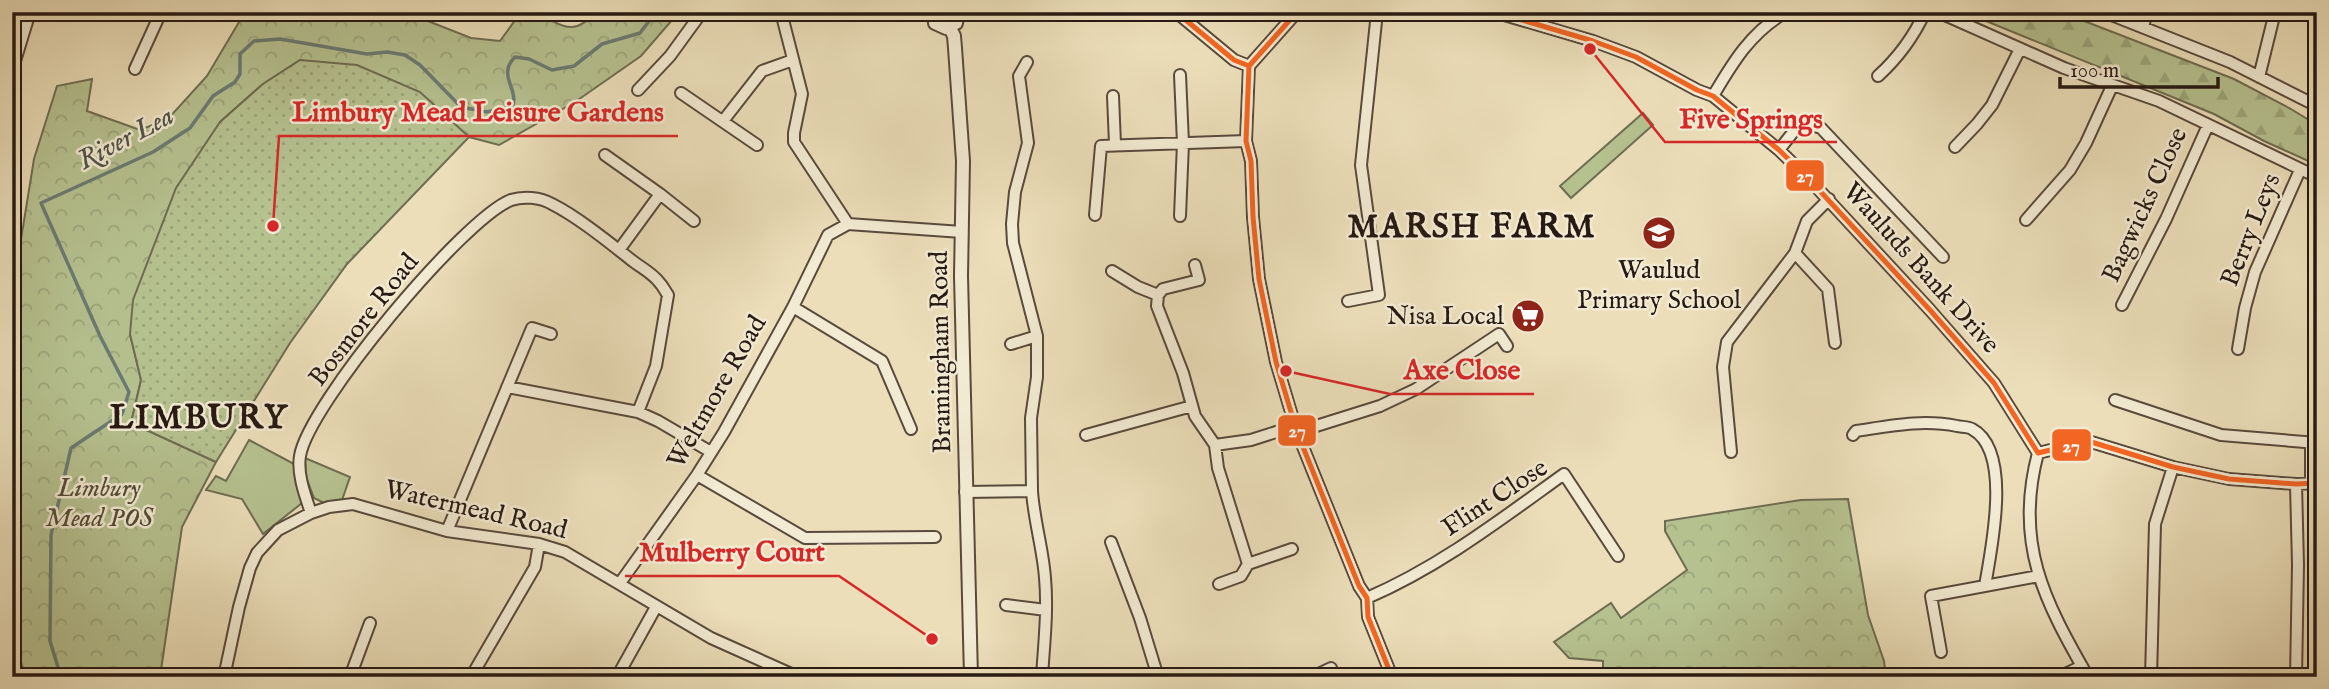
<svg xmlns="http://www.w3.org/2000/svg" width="2329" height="689" font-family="'IM FELL English',serif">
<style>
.grass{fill:#b6c190;stroke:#6e6d52;stroke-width:2}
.forest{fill:url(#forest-firs);stroke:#6e6d52;stroke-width:2}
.park{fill:url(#park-crowns);stroke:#6e6d52;stroke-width:2}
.garden{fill:url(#garden-dots);stroke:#6e6d52;stroke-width:2}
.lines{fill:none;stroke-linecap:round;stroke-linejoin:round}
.stream{stroke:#6b7b73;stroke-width:3.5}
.minor-casing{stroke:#584a3c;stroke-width:14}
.tertiary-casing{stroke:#584a3c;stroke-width:16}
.minor{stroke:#f2ead2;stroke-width:10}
.tertiary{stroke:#f2ead2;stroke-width:12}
.bus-1-casing{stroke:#f2ead2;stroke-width:10}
.bus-1{stroke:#f26522;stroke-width:5}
.labels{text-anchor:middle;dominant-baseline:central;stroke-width:5;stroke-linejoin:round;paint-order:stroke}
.street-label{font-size:26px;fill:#271913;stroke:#f2ead2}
.poi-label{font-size:26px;fill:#271913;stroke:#f2ead2}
.park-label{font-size:26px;font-style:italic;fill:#524b38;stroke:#f2ead2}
.water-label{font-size:28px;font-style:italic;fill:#4f524b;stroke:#f2ead2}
.district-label{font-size:33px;font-weight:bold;letter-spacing:2px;fill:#271913;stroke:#f2ead2}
.leader{fill:none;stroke:#d62828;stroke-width:2.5}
.callout-dot{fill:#d62828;stroke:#f2ead2;stroke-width:2.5}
.callout-label{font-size:28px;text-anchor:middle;font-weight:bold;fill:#d62828;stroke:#f2ead2;stroke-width:5;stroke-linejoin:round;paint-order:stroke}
.line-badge{stroke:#f2ead2;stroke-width:2.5}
.badge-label{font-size:19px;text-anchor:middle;font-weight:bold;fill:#fff}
</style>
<defs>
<pattern id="forest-firs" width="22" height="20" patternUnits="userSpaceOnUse" patternTransform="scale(1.75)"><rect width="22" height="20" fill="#b6c190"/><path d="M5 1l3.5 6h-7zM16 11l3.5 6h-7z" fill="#9ca57b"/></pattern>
<pattern id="park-crowns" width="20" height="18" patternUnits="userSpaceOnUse" patternTransform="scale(1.75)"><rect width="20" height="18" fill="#b6c190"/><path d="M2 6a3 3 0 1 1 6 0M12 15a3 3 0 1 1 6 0" fill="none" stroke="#9ca57b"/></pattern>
<pattern id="garden-dots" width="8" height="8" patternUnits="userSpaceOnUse" patternTransform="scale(1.75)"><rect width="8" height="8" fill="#b6c190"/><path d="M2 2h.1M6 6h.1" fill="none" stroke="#9ca57b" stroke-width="1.8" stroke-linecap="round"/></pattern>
</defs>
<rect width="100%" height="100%" fill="#ebdeb9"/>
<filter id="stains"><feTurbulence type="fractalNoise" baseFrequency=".00286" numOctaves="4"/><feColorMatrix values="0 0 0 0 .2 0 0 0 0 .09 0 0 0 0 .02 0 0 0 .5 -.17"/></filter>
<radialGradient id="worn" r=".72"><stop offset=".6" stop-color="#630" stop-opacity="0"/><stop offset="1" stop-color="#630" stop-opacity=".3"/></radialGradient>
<path class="grass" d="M1643 113 1653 125 1571 198 1560 186Z
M249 440 294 464 302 503 263 534 242 499 206 490 216 476 226 481Z
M305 458 350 477 342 500 324 503 314 498 306 477Z"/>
<path class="forest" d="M1964 12H2061L2234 79 2291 109 2317 125V165L2264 141 2214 114Z"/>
<path class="park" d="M245 12H405L471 38 500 41 521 12C557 12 565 46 596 12H679L641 56 575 102 499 145 469 137 419 92 300 60 263 84 220 122 130 334 141 380 131 423 216 462 182 527 160 677H31L22 666 12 629V295L34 159 57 86 92 79 87 111 140 130 168 119 207 76Z
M1848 499 1868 615 1884 661 1886 677H1603V661L1569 658 1554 642 1611 603 1621 618 1687 570 1665 531V521L1801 500Z"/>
<path class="garden" d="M300 60 357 65 420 92 469 137 347 264 290 343 216 462 131 423 141 380 130 334 133 300 176 188 220 122 263 84Z"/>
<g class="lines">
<path class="stream" d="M61 677 50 641 51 535 71 448 122 414 129 392 100 336 41 203 153 152 190 128 213 96 235 82 240 74V54L254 41 280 39 367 54 387 52 405 55 420 65 461 107 487 112 513 106C518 87 497 75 515 57L529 59 552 70 574 66 602 44 640 33 656 12"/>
<defs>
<path id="minor" d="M781 12 802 94 794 133V142L848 224
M1176 12 1234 60 1249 66
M1494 12 1593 41 1636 57 1697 90 1713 96 1779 150 1807 177 1930 310 1994 383 2038 453
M1938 12 2064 68 2159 101 2317 177
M2104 12 2230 62 2317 106
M2143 27 2147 12
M1249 66 1246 141 1251 161 1253 217 1259 279 1276 362 1297 432 1359 586 1367 598 1368 617 1392 677
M1249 66 1297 12
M135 69 161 12
M12 71 30 12
M1878 76C1899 57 1913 38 1925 12
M2259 77 2275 12
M638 90 670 56 702 12
M681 93 757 145
M1113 96 1115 144
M1713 96C1733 62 1751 32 1786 12
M723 121 762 71 793 60
M1955 147 1977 124 1992 105 2020 49
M1779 150 1794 131 1809 124 1821 128 1943 257
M605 155 660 194
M1095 215 1101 146 1246 141
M1180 216 1183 143 1180 75
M2026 220 2070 170 2086 143 2112 86
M619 250 660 194 694 221
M1795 253 1828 289 1835 343
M1195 265 1199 280 1163 289 1158 295 1157 306 1183 373 1195 416 1215 445 1251 440 1295 426
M1112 271 1138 287 1158 295
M1348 301 1379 295 1361 165 1377 12
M2122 305 2166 219 2208 125
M793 307 882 361 911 429
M1011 344 1037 336
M2238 349 2245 308 2255 272 2300 170
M507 387 638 412 658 421 711 452
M2115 400 2221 435 2317 443
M1297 432 1380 406 1416 389 1499 334 1507 346
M1086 435 1192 406
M1853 435 1856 431C1890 426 1922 419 1957 426 1961 427 1969 427 1972 429 2013 451 1991 549 1985 586
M2311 444V483
M1215 445 1218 468 1248 564 1292 549
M1731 452 1723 367 1727 342 1795 253 1807 221 1829 199
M2038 453 2088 441 2173 467 2229 479 2296 484 2317 483
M2038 453C2014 543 2044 600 2088 677
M697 475 805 538 935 537
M1032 491C1034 521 1043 549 1045 578 1048 611 1044 644 1042 677
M965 492 1032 491 1031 418 1037 377V336L1013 243 1012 224 1015 192 1028 143 1019 76 1027 62
M311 513C305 495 297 474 300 456 308 405 463 219 511 200 523 196 540 197 552 204 578 217 611 244 634 262 642 268 653 274 659 282 663 286 665 291 668 295L656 366 638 412
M447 531 532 328 551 334
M1111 542 1140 618 1158 677
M620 583 697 475 724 432 793 307 828 235 848 224 962 232
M1219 584 1241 576 1248 564
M1367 598C1439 567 1500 520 1564 474L1618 556
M1006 605 1046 610
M1941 652 1931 596 2039 576
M224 677 239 607 250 568 257 553 278 530 311 513 329 507 353 504 447 531 539 544 565 552 711 638 798 677
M350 677 370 623
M471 677 535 567 539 544
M617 677 656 607
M762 677 769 664
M1312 677 1331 668
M2059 677 2082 666
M2151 677 2155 524 2173 467
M2296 677 2298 565 2296 484"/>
<path id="tertiary" d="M934 12 935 23 946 28 956 23 958 12
M950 28 954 36 955 48 963 161 961 276 971 677"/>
</defs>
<use href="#minor" class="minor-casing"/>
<use href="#tertiary" class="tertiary-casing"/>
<use href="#minor" class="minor"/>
<use href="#tertiary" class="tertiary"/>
<defs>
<path id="bus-1" d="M1176 12 1234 60 1249 66
M1495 12 1593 41 1636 57 1697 90 1713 96 1779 150 1807 177 1930 310 1994 383 2038 453 2088 441 2173 467 2229 479 2296 484 2317 483
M1249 66 1246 141 1251 161 1253 217 1259 279 1276 362 1297 432 1359 586 1367 598 1368 617 1392 677
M1249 66 1297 12"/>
</defs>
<use href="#bus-1" class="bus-1-casing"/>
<use href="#bus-1" class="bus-1"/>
</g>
<defs>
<symbol id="school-disc" viewBox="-11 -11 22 22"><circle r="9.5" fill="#8f2418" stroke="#f2ead2"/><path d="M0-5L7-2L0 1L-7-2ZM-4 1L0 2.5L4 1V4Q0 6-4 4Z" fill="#fff"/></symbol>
<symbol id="supermarket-disc" viewBox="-11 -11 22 22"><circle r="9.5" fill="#8f2418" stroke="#f2ead2"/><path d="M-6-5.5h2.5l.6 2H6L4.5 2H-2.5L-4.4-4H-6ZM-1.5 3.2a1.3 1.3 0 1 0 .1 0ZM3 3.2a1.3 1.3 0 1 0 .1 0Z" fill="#fff"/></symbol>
</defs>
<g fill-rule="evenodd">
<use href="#school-disc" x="1640" y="214" width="38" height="38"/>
<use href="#supermarket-disc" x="1509" y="297" width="38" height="38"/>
</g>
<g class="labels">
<g class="street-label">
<text transform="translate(2145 205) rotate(-65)">Bagwicks Close</text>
<text transform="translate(2251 230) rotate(-68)">Berry Leys</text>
<text transform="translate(1921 268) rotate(48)">Wauluds Bank Drive</text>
<text transform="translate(364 320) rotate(-52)">Bosmore Road</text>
<text transform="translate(941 352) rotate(-91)">Bramingham Road</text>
<text transform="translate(717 392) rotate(-60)">Weltmore Road</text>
<text transform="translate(1495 498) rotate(-33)">Flint Close</text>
<text transform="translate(476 510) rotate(13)">Watermead Road</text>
</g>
<g class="poi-label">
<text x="1659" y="270">Waulud<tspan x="1659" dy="30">Primary School</tspan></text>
<text x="1504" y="316" text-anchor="end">Nisa Local</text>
</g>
<g class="park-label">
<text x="99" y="488">Limbury<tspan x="99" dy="30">Mead POS</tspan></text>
</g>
<g class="water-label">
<text transform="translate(126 139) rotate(-28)">River Lea</text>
</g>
<g class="district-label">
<text x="1472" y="228">MARSH FARM</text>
<text x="199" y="419">LIMBURY</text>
</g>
</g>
<path class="leader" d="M273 226L279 136H678M1590 49L1665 142H1837M1286 371L1390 394H1534M932 639L839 576H625"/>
<g class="callout-dot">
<circle cx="273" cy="226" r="7"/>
<circle cx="1590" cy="49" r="7"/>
<circle cx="1286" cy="371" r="7"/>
<circle cx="932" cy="639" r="7"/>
</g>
<g class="callout-label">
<text x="478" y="121">Limbury Mead Leisure Gardens</text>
<text x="1751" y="128">Five Springs</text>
<text x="1462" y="379">Axe Close</text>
<text x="732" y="561">Mulberry Court</text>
</g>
<g class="line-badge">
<rect x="1785" y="159" width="40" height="33" rx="7" fill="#f26522"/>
<rect x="1277" y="414" width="40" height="33" rx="7" fill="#f26522"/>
<rect x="2051" y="428" width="41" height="34" rx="7" fill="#f26522"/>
</g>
<g class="badge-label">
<text x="1805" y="182">27</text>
<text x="1297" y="437">27</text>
<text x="2071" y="452">27</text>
</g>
<rect width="2329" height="689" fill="none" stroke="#ebdeb9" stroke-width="42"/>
<rect x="14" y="14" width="2301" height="661" fill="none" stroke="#271913" stroke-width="3.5"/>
<rect x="21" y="21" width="2287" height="647" fill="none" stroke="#271913" stroke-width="2"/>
<path d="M2060 77v10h158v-10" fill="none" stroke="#271913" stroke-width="3.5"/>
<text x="2070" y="77" font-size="21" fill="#271913" stroke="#f2ead2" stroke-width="5" paint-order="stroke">100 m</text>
<rect width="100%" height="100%" filter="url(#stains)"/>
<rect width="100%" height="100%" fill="url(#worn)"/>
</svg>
